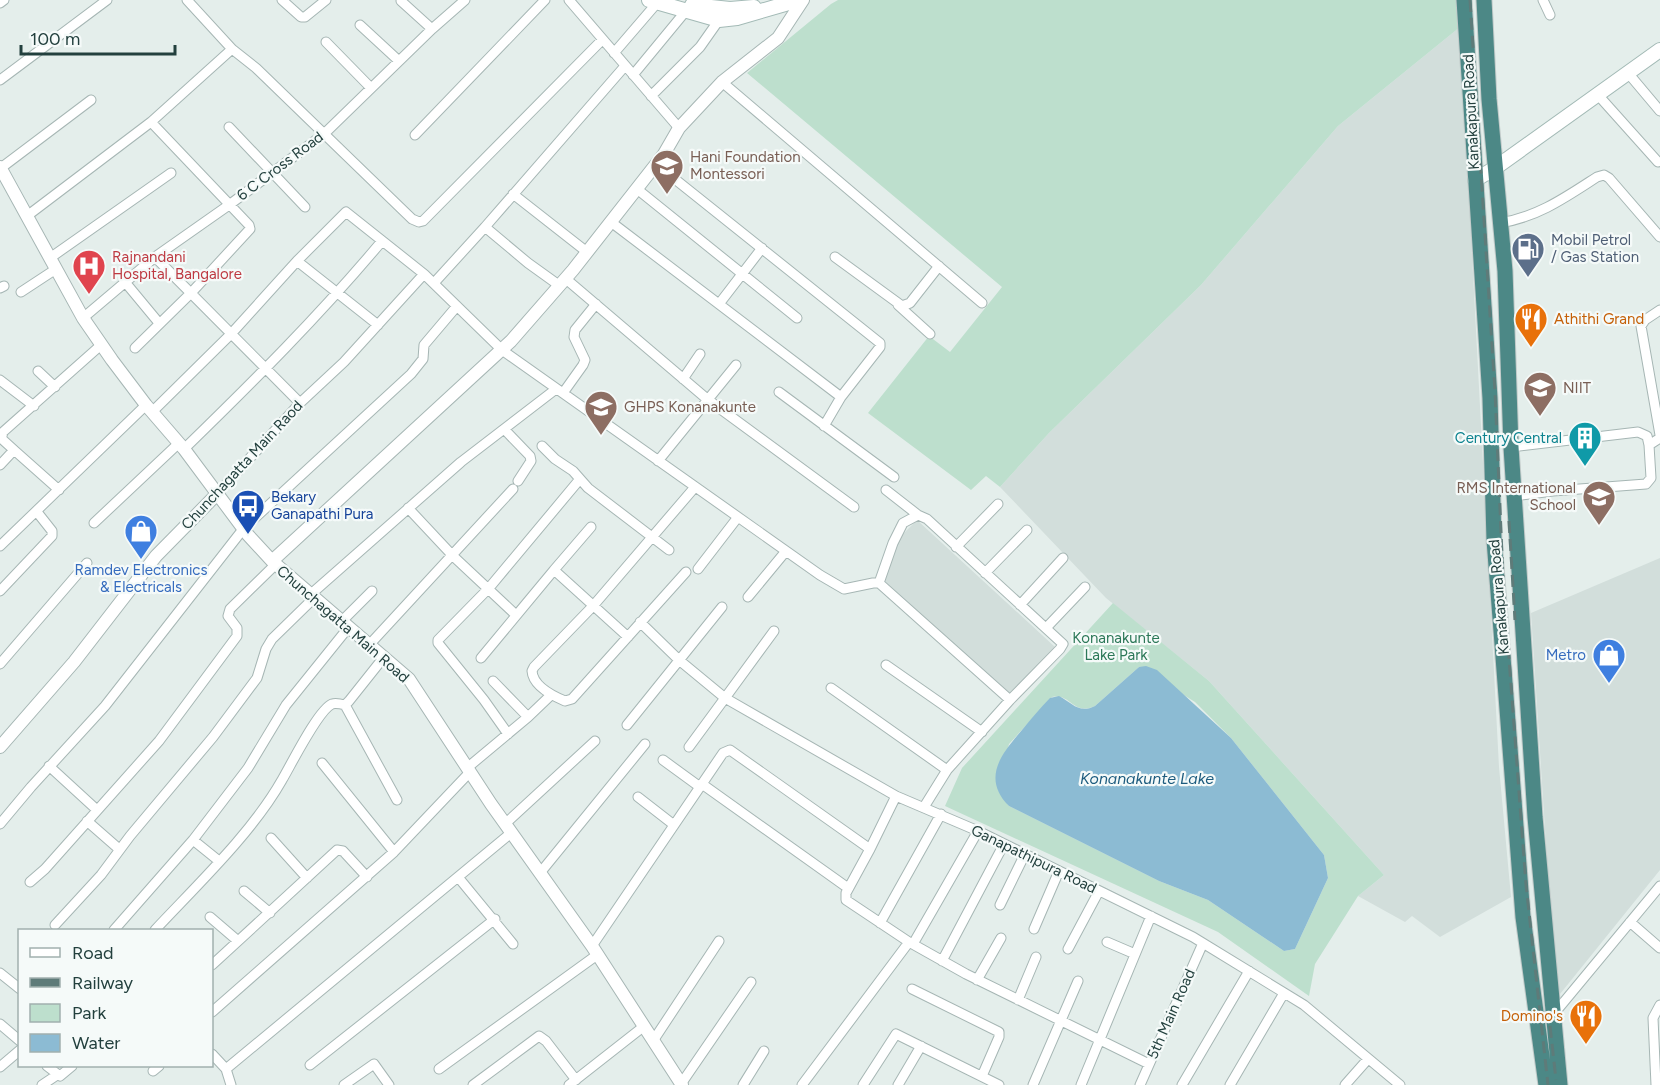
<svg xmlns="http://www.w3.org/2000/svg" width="1660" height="1085" font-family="Figtree,sans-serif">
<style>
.built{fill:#d2dedb}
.green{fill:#bddfcd;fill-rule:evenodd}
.water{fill:#8cbbd3}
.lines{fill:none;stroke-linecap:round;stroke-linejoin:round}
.minor-casing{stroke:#a6b6b4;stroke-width:11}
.tertiary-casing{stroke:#a6b6b4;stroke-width:14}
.secondary-casing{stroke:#a3bab6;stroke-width:16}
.trunk-casing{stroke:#c1cac9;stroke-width:17}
.minor{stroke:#fff;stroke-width:9}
.tertiary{stroke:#fff;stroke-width:12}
.secondary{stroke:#fff;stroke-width:14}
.trunk{stroke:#4c8886;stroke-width:15}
.rail{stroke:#5e7b79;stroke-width:3;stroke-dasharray:12 6;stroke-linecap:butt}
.labels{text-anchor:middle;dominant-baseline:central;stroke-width:4.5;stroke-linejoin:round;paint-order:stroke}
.street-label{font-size:15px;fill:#23403e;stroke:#f5faf9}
.education-label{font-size:15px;fill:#785e54;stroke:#f5faf9;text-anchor:start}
.service-label{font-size:15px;fill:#4e5e75;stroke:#f5faf9;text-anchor:start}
.health-label{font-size:15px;fill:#be3a42;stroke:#f5faf9;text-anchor:start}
.food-label{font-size:15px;fill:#c56008;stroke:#f5faf9;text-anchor:start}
.culture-label{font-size:15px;fill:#0d838f;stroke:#f5faf9;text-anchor:end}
.transit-label{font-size:15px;fill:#164399;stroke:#f5faf9;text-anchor:start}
.shop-label{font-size:15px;fill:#366cbe;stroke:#f5faf9}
.park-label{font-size:15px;fill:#2c7858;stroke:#f5faf9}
.water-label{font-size:16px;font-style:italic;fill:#1c5b7e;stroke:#f5faf9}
</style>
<rect width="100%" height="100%" fill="#e4eeeb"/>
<path class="built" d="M1460 27 1499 767 1511 897 1440 937 1412 916 1405 922 1358 896 1384 875 1209 681 1106 598 1000 487 1049 433 1201 285 1338 126Z
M917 520 1055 647 1009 694 885 581 898 539Z
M1660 558V870L1556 999 1531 613Z"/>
<path class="green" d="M838 0H1458L1460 27 1338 126 1201 285 1049 433 1000 487 986 476 971 490 868 413 929 336 950 352 1002 287 747 73 831 4Z
M1113 603 1209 681 1384 875 1358 896 1315 964 1309 996 1218 932 945 806 962 768ZM1139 667 1195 702 1231 738 1324 855 1328 878 1295 949 1284 951 1208 900 1159 881 1009 806 998 790 1009 744 1052 697C1071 693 1073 716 1095 706Z"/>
<path class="water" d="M1146 666 1157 670 1231 738 1324 855 1328 878 1295 949 1284 951 1208 900 1159 881 1009 806C981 778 1002 753 1022 730 1031 719 1040 708 1050 698L1059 696C1072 703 1079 714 1095 706L1139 667Z"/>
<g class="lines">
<defs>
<path id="minor" d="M187 0 232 49 256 68 412 219 419 222 423 221 602 40
M282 0 301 17H305L326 0
M569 0 679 128
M1543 0 1550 15
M401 1 432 29
M0 3 4 0
M360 25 399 61
M326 42 371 88
M614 53 657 3
M1628 73 1660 111
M633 75 685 12
M0 80 107 0
M722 82 982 303
M1598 95 1658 162
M651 96 700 47 719 20
M229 127 305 207
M415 135 545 0
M656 164 880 343V347L841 397 824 426
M1 168 91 100
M637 189 797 318
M513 194 587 252
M27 216 151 122 232 49
M611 222 841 397
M1500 223C1538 217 1566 197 1597 177L1604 175 1609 178 1660 237
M485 227 528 263 560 286
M155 257 300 403
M835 257 902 306 910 303 939 266
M50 258 171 173
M297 261 378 325
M566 279 707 399 854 507
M125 282 159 323
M434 283 485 227 625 66
M0 288 4 286
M21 292 56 269
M719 304 762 248
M898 305 930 334
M1660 310 1645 320 1641 326 1660 435
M83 318 155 257 229 205 324 134 432 29 465 0
M135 348 191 293 250 229 249 225 151 122
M38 371 55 387
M683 379 700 354
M0 380 34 406
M779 392 894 477
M563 393 583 365 585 360 574 337 575 330 596 304
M152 412 231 334 297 261 346 212 424 274
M504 429 530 456 531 461 518 481
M0 435 3 440 14 450 0 465
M2 436 3 432 101 345
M542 446 555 459 573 471 588 488 669 550
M1511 447 1638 432 1647 436 1649 445
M184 449C253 382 320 315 382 241
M14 450 59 490
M658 461 736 365
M886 490 918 515
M218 493 300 403 344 362 424 274 502 350 820 575 844 589 873 583H879L1010 700
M1513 496 1553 491 1646 484 1651 478 1649 445 1660 438
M408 508 453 556 516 615
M94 523 179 443
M0 546 146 405
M956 547 998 504
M698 569 738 517
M554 570 591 527
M686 572 572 699 565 701C553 696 533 686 532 671L534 667 593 606 695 487
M985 573 1027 530
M879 583 893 543 903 523 918 515 927 519 1063 644 1060 649 1010 700 947 770 924 807
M0 591 52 536V531L37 512
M310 595 461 462 556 389
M748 597 786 551
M1020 605 1063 558
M341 622 372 591
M640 622 679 660 725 698 689 747
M1046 628 1085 587
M774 631 725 698 896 796 978 831 1193 937 1304 1005 1400 1085
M370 644 513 489
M481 658 554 570 628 637
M0 664 87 563
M886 665 982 732
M493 681 528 717
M831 688 947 770
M345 705 397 800
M627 725 722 607
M508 734 484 700 438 643V640L489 588 580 479
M663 760 700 787
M322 763 394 852
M49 766 97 810
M467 768 528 717 551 695
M702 784 848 888
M896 796 870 849 846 893V900L909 942 966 974 1149 1064
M638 797 674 825
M87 821 119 849
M0 824 31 787 105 706 244 528 411 374 423 359 424 345 457 306
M505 824 595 741
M271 838 307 878
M193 840 219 861
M540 873 645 744
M458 877 513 944
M30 882 45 869 159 741 237 636V628L228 616 230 609 276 564
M244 891 270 913
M1000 905 1025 854
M210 917 238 941
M1630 922 1660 948
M880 923 941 814
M55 925 101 875 130 836 213 737 257 678 266 649 272 639 314 598
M1034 929 1059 871
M114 930 193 840 248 768 286 705 348 628
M155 930C197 885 252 833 282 780 291 765 318 710 332 704 336 703 341 704 345 705L349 701 384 657
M1107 942 1135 954
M913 944 978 831
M592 946 723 753 730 750 870 849
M1068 949 1099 891
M942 961 1004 844
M212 965 337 850 343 851 367 877
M0 973 20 989
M977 980 1001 938
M912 989 999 1032V1037L982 1076
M1018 1000 1036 957
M212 1012 394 852 470 772
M1537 1020 1553 1015 1660 886
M0 1024 20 1041
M653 1041 719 941
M212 1054 226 1069 231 1085
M310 1065 495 919
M47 1066 60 1076 72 1066
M0 1067 20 1050
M226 1069 511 833
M439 1069 597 955
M153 1071 159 1066
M681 1084 751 982
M42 1085 57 1075
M344 1085 374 1064 389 1085
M473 1085 539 1036 546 1041 576 1080
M569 1085 643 1027
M743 1085 764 1051
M802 1085 909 942
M863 1085 896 1034 999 1085
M898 1085 921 1046
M1033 1085 1078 981
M1081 1085 1151 916
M1140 1085 1203 943
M1182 1085 1249 971
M1230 1085 1284 993
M1345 1085 1368 1059
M1656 1085 1653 1018 1660 1005"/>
<path id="tertiary" d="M0 167 83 318 112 360 146 405 184 449 248 535 272 561 409 679 491 804 592 946 682 1085
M272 561 511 341 573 270 664 154 679 128 722 82 778 38 803 0
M0 747 74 662 156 556 218 493"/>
<path id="secondary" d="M649 0 719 20 737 18 799 0
M692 5 730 9 754 7
M1475 180 1495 168 1660 50"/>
<path id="trunk" d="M1464 0 1490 398 1494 540 1523 917 1546 1085
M1484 0 1489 99 1505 271 1511 447 1535 817 1560 1085"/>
</defs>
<use href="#minor" class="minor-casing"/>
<use href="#tertiary" class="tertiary-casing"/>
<use href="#secondary" class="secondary-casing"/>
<use href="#trunk" class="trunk-casing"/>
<use href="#minor" class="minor"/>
<use href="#tertiary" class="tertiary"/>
<use href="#secondary" class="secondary"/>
<use href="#trunk" class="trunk"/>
<path class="rail" d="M1470 0 1495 392 1503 578 1526 885 1548 1085
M1509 521 1515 620
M1550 1026 1556 1080"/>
</g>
<defs>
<symbol id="school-pin" viewBox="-11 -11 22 30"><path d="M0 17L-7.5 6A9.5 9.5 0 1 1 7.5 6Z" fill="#8d6e63" stroke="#f5faf9"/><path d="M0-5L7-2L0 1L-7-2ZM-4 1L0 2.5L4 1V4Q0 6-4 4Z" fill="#fff"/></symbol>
<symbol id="fuel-pin" viewBox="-11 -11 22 30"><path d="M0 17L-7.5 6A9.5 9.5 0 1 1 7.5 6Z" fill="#5c6f8a" stroke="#f5faf9"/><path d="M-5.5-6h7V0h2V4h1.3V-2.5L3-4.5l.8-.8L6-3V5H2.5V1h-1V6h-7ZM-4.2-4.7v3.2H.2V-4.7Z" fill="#fff"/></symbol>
<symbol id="hospital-pin" viewBox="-11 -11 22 30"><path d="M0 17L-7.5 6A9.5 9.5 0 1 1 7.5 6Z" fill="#e0444e" stroke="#f5faf9"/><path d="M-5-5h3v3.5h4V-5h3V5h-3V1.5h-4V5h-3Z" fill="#fff"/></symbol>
<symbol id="restaurant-pin" viewBox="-11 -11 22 30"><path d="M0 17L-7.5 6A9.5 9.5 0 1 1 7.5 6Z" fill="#e8710a" stroke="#f5faf9"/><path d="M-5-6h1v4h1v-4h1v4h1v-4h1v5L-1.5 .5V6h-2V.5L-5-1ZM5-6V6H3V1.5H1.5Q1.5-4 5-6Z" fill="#fff"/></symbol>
<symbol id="building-pin" viewBox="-11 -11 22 30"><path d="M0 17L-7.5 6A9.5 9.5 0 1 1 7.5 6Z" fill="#0f9aa8" stroke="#f5faf9"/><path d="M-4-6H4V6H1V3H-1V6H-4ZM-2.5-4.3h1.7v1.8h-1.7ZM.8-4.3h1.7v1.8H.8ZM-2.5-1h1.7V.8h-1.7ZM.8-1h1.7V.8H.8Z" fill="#fff"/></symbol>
<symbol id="bus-pin" viewBox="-11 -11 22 30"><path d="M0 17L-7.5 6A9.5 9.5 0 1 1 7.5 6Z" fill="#1a4fb4" stroke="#f5faf9"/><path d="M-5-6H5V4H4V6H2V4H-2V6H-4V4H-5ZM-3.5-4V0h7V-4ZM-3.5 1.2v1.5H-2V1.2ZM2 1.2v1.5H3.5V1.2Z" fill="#fff"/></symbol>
<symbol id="shop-pin" viewBox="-11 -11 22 30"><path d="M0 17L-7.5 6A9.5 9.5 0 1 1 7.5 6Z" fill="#3f7fe0" stroke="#f5faf9"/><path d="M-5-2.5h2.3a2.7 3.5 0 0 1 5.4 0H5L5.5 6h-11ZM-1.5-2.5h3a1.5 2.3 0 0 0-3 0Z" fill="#fff"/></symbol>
</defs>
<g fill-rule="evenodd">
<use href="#school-pin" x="648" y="147" width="38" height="52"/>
<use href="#fuel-pin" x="1509" y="230" width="38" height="52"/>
<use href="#hospital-pin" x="70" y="247" width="38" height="52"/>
<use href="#restaurant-pin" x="1512" y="300" width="38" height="52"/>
<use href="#school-pin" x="1521" y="369" width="38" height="52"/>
<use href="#school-pin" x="582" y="388" width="38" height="52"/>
<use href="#building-pin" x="1566" y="419" width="38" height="52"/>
<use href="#school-pin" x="1580" y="478" width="38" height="52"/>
<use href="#bus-pin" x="229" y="487" width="38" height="52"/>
<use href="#shop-pin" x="122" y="512" width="38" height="52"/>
<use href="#shop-pin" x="1590" y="636" width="38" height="52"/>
<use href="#restaurant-pin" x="1567" y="997" width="38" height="52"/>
</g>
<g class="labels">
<g class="street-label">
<text transform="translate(1471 112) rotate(-93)">Kanakapura Road</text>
<text transform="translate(280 166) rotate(-37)">6 C Cross Road</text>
<text transform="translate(242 465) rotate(-47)">Chunchagatta Main Raod</text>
<text transform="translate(1499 597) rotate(-95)">Kanakapura Road</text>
<text transform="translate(343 624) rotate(41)">Chunchagatta Main Road</text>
<text transform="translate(1034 859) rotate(26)">Ganapathipura Road</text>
<text transform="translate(1171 1014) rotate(-66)">5th Main Road</text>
</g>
<g class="education-label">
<text x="690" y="157">Hani Foundation<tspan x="690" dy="17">Montessori</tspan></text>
<text x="1563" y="388">NIIT</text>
<text x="624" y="407">GHPS Konanakunte</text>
<text x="1576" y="488" text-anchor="end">RMS International<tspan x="1576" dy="17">School</tspan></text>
</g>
<g class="service-label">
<text x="1551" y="240">Mobil Petrol<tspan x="1551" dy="17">/ Gas Station</tspan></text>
</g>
<g class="health-label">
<text x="112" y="257">Rajnandani<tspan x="112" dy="17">Hospital, Bangalore</tspan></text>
</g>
<g class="food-label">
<text x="1554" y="319">Athithi Grand</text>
<text x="1563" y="1016" text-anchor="end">Domino's</text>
</g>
<g class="culture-label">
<text x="1562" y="438">Century Central</text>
</g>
<g class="transit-label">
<text x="271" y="497">Bekary<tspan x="271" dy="17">Ganapathi Pura</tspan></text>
</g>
<g class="shop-label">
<text x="141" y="570">Ramdev Electronics<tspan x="141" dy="17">&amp; Electricals</tspan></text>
<text x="1586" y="655" text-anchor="end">Metro</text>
</g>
<g class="park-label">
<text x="1116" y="638">Konanakunte<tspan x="1116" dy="17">Lake Park</tspan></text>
</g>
<g class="water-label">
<text x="1147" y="778">Konanakunte Lake</text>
</g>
</g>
<rect x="18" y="929" width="195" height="138" fill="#f5faf9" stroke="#a1b0ae" stroke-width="1.5"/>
<rect x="30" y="948" width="30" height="9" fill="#ffffff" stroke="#a1b0ae" stroke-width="1.5"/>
<text x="72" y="959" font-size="18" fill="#23403e">Road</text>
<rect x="30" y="978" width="30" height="9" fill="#5e7b79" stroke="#a1b0ae" stroke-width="1.5"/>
<text x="72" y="989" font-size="18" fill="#23403e">Railway</text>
<rect x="30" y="1004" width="30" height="18" fill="#bddfcd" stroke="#a1b0ae" stroke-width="1.5"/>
<text x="72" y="1019" font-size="18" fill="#23403e">Park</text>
<rect x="30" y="1034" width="30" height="18" fill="#8cbbd3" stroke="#a1b0ae" stroke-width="1.5"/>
<text x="72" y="1049" font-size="18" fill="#23403e">Water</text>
<path d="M21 45v9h154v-9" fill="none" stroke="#23403e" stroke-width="3"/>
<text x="30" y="45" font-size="18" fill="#23403e" stroke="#f5faf9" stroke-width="4.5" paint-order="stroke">100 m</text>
</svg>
